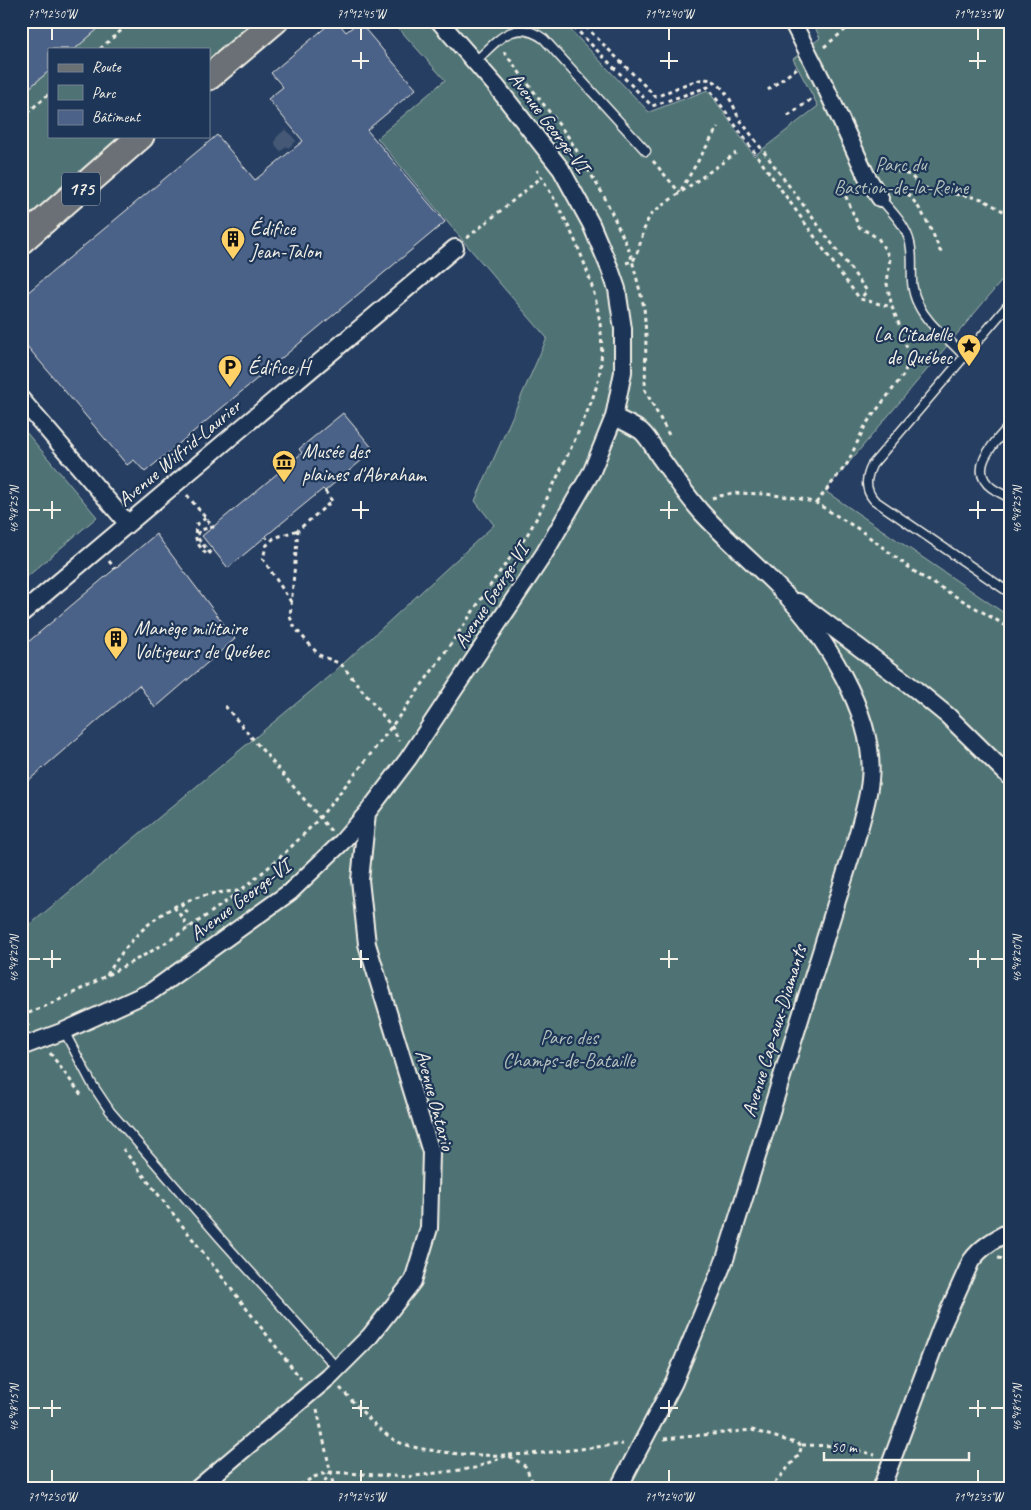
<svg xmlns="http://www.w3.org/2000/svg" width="1031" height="1510" font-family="Caveat,sans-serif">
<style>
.green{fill:#4f7375;stroke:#a2b2ae}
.building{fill:#4c6288;stroke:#f4f1e8}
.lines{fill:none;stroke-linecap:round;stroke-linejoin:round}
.street-tunnel{stroke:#455975;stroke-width:16;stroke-dasharray:16 8;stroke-linecap:butt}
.lane-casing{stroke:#f4f1e8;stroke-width:11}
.street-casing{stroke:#f4f1e8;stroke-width:20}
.primary-casing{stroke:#f4f1e8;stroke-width:29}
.path{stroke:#f4f1e8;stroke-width:3;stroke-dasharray:4 4;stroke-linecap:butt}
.lane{stroke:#1d3557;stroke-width:8}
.street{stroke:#1d3557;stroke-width:16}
.primary{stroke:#6b7074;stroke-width:25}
.ticks{fill:none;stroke:#f4f1e8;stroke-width:2}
.labels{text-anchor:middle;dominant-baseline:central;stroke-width:4.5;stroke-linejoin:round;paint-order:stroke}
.shield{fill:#1d3557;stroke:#b4b9bc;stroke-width:1}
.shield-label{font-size:19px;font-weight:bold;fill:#f4f1e8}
.street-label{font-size:20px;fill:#f4f1e8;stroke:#1d3557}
.park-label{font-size:20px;fill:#b2bfba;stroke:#1d3557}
.poi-label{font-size:20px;fill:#f4f1e8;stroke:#1d3557;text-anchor:start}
.neatline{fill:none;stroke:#f4f1e8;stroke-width:2}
.ticks-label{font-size:12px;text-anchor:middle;fill:#f4f1e8}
</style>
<rect width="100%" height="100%" fill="#263e61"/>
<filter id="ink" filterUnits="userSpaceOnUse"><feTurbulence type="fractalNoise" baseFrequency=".02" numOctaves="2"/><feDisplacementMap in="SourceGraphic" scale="10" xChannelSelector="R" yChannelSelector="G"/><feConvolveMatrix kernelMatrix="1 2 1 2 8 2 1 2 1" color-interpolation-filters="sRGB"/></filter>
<g filter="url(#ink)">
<path class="green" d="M21 21H275L209 77V49H49V136H141L21 241Z
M392 21H562L649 112 708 90 754 156 818 106 793 59 820 38 812 21H1010V271L825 491 1010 617V1489H21V932L334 672 494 525 475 501 547 338 464 242 377 138 445 80Z
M21 426 97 517 21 582Z"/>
<path class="building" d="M34 21H107L75 49H49V71L21 95V32Z
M333 21H337L346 32 359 22 416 89 367 130 445 222 145 472 134 460 127 465 21 339V298L217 135 255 180 303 141 268 99 283 87 271 73Z
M701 21H747V22L713 26Z
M343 413 374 450 325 491 323 489 266 536 268 538 267 539 265 537 228 568 202 536 302 453 299 449Z
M156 534 235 639 155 708 139 685 21 787V648Z"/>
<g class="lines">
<path class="street-tunnel" d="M291 135 283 142 291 150"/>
<defs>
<path id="lane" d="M475 62C497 41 514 17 544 39L646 151
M880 198C891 211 906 225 910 243 915 264 907 282 918 304 929 327 948 337 964 356
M1010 303 872 465C866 478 864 488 874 500L1010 593
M1010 425C996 441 966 469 992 488 998 492 1004 495 1010 498
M64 1031 92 1084 110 1111 220 1238 338 1369"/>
<path id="street" d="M792 21 826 88 866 175 880 198
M21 399 128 524
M614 417C623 421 633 426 641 431 648 437 654 448 659 456 673 475 686 495 702 513 726 539 753 562 778 587 822 631 877 716 870 780 868 801 861 822 855 843L725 1259 674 1382 618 1489
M798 602 915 689 948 716 1010 777
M21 614 455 248
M21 1047 64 1031 152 991 290 892 341 843 367 813 408 759 544 554 592 471 614 417 623 372V329L617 289 610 269 591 224 561 169 496 86 439 21
M197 1489 329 1377 370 1336 413 1281 429 1228 431 1152 367 944 360 880 367 813
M881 1489 941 1328 971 1261C981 1247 995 1239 1010 1231"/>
<path id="primary" d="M209 77 275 21
M21 241 141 136"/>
</defs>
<use href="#lane" class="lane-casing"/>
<use href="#street" class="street-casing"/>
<use href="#primary" class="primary-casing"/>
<path class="path" d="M568 21 652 106 708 87 844 278 860 299 892 307
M580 21 656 97C668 92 699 76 711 80 724 85 734 105 738 117L867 291 860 299
M824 47 856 21
M100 49 132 21
M504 52 569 138 604 196 630 252 644 307 646 335 645 390 669 435
M768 90 797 68
M788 116 813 98
M21 118 49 94
M653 161 680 193
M882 167 910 175 921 186 935 192 962 195 982 199 1010 215
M897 182C919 204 929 222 940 251L944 253
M681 190 718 127
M467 238 542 177
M626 263 633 261C642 246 642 225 653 212L736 153
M325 491 332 501 298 530 290 617 295 628 319 655 341 664 392 727 399 741
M187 495 213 527 200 530 197 535 199 540 210 553 207 555C197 543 194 541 196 525L206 518
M712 498 732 493 765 494 797 498 816 503 860 530 919 575 1010 628
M816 503 847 464 866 424 905 373 908 353 903 334 892 307 887 284 890 258 878 238 859 227 843 190 852 184
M109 561 115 569
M291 602 263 559 266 546 274 538 298 530
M225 706 331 831
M181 903 187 912 181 916
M174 907 189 927
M107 975C138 924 177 893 238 891
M21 1016C53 1004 82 989 111 973 129 963 148 954 165 943 221 908 276 866 320 817 332 803 343 788 355 774 405 711 450 646 494 580 505 564 517 550 527 535 546 503 561 469 577 435 587 412 599 388 601 362 607 297 570 223 537 170
M21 1017 29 1027
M50 1053 82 1096
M123 1149 301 1379
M998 1258 1010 1260
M340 1388C355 1403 378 1431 396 1441 408 1447 423 1449 436 1451 499 1461 561 1451 623 1444
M317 1409 334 1489
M664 1439 752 1430 802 1445 799 1455 769 1489
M802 1445 841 1446 875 1455
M293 1489 314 1477 329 1472 407 1477 475 1468 508 1455 525 1466 536 1489
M321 1489 329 1473"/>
<use href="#lane" class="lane"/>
<use href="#street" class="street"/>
<use href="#primary" class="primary"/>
</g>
</g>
<path class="ticks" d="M52 28V40M361 28V40M669 28V40M978 28V40M361 52V69M669 52V69M978 52V69M352 61H369M660 61H678M969 61H986M52 501V519M361 501V519M669 501V519M978 501V519M28 510H40M43 510H61M352 510H369M660 510H678M969 510H986M991 510H1004M52 950V968M361 950V968M669 950V968M978 950V968M28 959H40M43 959H61M352 959H369M660 959H678M969 959H986M991 959H1004M52 1400V1417M361 1400V1417M669 1400V1417M978 1400V1417M28 1408H40M43 1408H61M352 1408H369M660 1408H678M969 1408H986M991 1408H1004M52 1470V1482M361 1470V1482M669 1470V1482M978 1470V1482"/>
<defs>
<symbol id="building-pin" viewBox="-11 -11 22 30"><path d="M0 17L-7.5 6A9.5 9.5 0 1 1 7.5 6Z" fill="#ffd166" stroke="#1d3557"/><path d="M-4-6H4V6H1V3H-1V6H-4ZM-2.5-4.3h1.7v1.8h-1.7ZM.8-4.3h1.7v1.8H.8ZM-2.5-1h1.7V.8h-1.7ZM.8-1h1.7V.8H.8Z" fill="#111"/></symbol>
<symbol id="sight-pin" viewBox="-11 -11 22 30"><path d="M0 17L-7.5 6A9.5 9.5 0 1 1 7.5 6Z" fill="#ffd166" stroke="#1d3557"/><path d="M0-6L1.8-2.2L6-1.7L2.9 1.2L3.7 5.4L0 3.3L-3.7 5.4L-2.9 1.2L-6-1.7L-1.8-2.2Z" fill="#111"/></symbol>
<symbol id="parking-pin" viewBox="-11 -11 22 30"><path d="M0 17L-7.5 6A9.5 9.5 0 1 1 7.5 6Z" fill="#ffd166" stroke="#1d3557"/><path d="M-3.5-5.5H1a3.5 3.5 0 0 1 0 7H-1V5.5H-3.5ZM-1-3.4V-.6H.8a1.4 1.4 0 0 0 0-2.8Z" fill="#111"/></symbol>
<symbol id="museum-pin" viewBox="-11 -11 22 30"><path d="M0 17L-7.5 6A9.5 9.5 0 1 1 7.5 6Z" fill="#ffd166" stroke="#1d3557"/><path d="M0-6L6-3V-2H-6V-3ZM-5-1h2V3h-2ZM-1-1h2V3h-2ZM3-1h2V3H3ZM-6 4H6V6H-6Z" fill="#111"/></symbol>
</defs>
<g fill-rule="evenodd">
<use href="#building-pin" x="219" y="225" width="28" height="38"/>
<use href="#sight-pin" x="955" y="332" width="28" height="38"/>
<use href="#parking-pin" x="216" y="353" width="28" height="38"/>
<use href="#museum-pin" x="270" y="448" width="28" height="38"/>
<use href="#building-pin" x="102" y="625" width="28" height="38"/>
</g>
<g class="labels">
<rect class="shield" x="62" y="172.5" width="38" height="33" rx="4"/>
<g class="shield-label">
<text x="81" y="189">175</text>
</g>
<g class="street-label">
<text transform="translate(549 122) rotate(53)">Avenue George-VI</text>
<text transform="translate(179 453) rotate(-40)">Avenue Wilfrid-Laurier</text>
<text transform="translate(491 596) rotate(-57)">Avenue George-VI</text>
<text transform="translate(240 900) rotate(-37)">Avenue George-VI</text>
<text transform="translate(774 1031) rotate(-73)">Avenue Cap-aux-Diamants</text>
<text transform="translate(435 1100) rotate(75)">Avenue Ontario</text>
</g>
<g class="park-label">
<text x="901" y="164">Parc du<tspan x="901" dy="23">Bastion-de-la-Reine</tspan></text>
<text x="569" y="1037">Parc des<tspan x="569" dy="23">Champs-de-Bataille</tspan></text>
</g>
<g class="poi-label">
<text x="250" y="228">Édifice<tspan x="250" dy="23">Jean-Talon</tspan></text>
<text x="952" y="334" text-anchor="end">La Citadelle<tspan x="952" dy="23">de Québec</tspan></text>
<text x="248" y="367">Édifice H</text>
<text x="302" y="451">Musée des<tspan x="302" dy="23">plaines d'Abraham</tspan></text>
<text x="134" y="628">Manège militaire<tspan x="134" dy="23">Voltigeurs de Québec</tspan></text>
</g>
</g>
<rect width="1031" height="1510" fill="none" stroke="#1d3557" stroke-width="55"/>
<rect x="48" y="48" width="162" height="90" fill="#1d3557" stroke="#738091"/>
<rect x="58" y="64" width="25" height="8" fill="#6b7074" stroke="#738091"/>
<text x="92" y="72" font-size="15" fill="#f4f1e8">Route</text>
<rect x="58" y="85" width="25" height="15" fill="#4f7375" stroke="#738091"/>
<text x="92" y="98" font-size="15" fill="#f4f1e8">Parc</text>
<rect x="58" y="110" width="25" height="15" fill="#4c6288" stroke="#738091"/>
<text x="92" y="122" font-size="15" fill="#f4f1e8">Bâtiment</text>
<path d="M824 1452v8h145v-8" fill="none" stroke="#f4f1e8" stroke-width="2.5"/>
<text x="831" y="1452" font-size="15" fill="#f4f1e8" stroke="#1d3557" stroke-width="4" paint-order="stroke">50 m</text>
<rect x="28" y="28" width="976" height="1454" class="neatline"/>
<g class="ticks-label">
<text x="52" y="18">71°12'50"W</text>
<text x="361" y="18">71°12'45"W</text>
<text x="669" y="18">71°12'40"W</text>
<text x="978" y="18">71°12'35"W</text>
<text transform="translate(14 510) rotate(-90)" y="4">46°48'25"N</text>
<text transform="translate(1017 510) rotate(-90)" y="4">46°48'25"N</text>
<text transform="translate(14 959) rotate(-90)" y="4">46°48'20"N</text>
<text transform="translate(1017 959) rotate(-90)" y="4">46°48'20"N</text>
<text transform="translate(14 1408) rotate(-90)" y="4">46°48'15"N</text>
<text transform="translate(1017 1408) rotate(-90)" y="4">46°48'15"N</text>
<text x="52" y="1501">71°12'50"W</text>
<text x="361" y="1501">71°12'45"W</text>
<text x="669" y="1501">71°12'40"W</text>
<text x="978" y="1501">71°12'35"W</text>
</g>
</svg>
